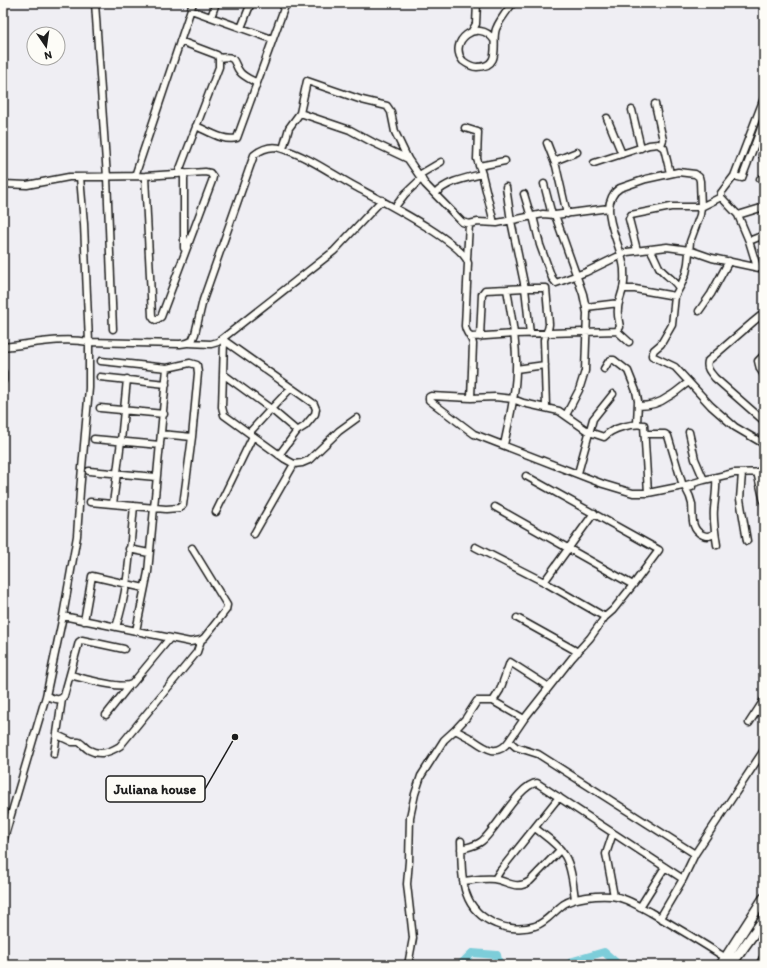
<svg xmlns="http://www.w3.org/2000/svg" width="767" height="968" font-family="Itim,sans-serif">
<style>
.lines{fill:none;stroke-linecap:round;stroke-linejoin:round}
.river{stroke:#7dcdd9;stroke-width:8}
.minor-casing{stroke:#1c1c1c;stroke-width:9}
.highway-casing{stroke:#1c1c1c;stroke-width:12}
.minor{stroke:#fdfcf7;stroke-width:6}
.highway{stroke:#fdfcf7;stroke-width:9}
.leader{fill:none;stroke:#1c1c1c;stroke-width:1.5}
.callout-dot{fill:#1c1c1c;stroke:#fdfcf7;stroke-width:1.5}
.callout{fill:#fdfcf7;stroke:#1c1c1c;stroke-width:1.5}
.callout-label{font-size:14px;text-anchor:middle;font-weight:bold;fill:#1c1c1c}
</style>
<rect width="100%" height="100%" fill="#efeef3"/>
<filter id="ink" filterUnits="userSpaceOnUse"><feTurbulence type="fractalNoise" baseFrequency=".025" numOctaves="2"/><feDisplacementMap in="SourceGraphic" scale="8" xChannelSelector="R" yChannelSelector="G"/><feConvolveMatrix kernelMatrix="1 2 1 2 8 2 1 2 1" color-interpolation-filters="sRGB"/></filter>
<g filter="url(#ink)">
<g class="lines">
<path class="river" d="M460 965 472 953 497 955 499 965
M567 965 573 961 604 952 619 965"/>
<defs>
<path id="minor" d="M95 3 107 177 113 329
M191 10 272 39
M211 17 216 3
M241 28 251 3
M472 31 476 24 477 3
M494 40C478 17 447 42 463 61 467 64 472 67 477 67 503 67 491 42 496 29 500 19 507 11 513 3
M219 58C238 55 232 62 240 72 244 77 252 80 257 83
M764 98 734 176 742 178 764 120
M655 104 663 140 661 145
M632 110 641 148
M300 113 350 130 374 143 408 159
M607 118 622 154
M196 126C208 131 224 142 237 138L286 3
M465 128 478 132 477 159 482 174 494 223
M547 143 556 166 567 214
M283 149 289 128 300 113 307 81 362 100 387 106 391 112 395 132 408 159 425 184 462 222 469 224 478 222 497 223 543 214 555 215 609 208
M762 155 764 156
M554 161 577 152
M594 163 649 145 658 144 664 148 670 173
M479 166 505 161
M184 173V248
M178 174 219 67V58L217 55 180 41
M419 175 441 162
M135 176 193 3
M734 176 721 193V197L738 215 749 241 757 267
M760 179H764
M3 184 27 185 69 177 145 176 205 172 210 173 213 177 212 181 161 317 156 320 154 319 152 316 145 176
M544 184 552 215
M506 187 511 221 525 288H546L549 324C549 330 545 334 544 340L546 407
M435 194C447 181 466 178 482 174
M524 194 531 217
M395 207 405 194 422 178
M555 215 583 294 587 313 585 371 579 390 566 415
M738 215 764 207
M533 216 540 245 552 278 556 283 586 272 627 252 667 247 689 250 712 258 764 269
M749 241 764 235
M650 249C654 255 656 261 659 267 664 275 674 279 679 288
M637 250 629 219 631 215 671 207H701L721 197
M467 259 469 224
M623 289H635L675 296
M586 307 619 303
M699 311 711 294 729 261
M764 313 753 322 708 361C706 368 710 372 715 378L764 421
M617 331 629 342
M471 337 515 334 617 331 620 327C619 321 617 315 618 309 618 301 622 295 623 288 625 282 624 275 624 269 622 249 609 229 609 209 609 201 613 192 620 188L646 179 678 172 695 174 699 177 700 181 701 207 700 215 690 242 688 263 686 273 682 283 675 296 672 325 661 344 654 350 652 355V356L675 367 711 406 735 427 764 444
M480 337 482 294 485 290 507 289
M222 339 314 404 316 409 315 414 305 426 297 431 279 455
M224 341 222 407 224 415 285 459 294 464 302 463 309 460 339 431 357 418
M188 343 211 344 218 342 334 251 382 200
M3 347C32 344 60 337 89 342L180 344 187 343 192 341 195 334 203 300 254 155C263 148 272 145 283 149 309 157 332 174 356 187 378 199 463 242 468 263L465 326C466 334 472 337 473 344L471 398 495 397 513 399 523 403 559 411 589 432 604 437C612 428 632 423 644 425L648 493
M764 355 758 361 760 369 764 375
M101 361 167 368 148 572 136 631
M516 369 545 365
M604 369 609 361 611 360H614L628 371 636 391 638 401 637 424
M3 372V381
M223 374 271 409 249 433
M100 377 166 384
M291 388 271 409 297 431
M471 398 431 396 429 397V400L474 434 603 484 633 493H648L683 486 704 480 734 473 764 472
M638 406C648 406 660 403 668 397 676 393 681 387 689 382
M100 408 164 414
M689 432 695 459 704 480
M161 434 192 437
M645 434H665L668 436 683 486
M94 439 160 445
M504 445C509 420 516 394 516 369 517 342 511 315 507 289L525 288 530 334
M89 471 156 477
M757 472 764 502
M578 473 593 419 613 394
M742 473 740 499 747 541
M716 477C717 488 715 498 714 509 713 521 715 533 717 545
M692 487 686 489C689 494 691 499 692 504 693 515 690 530 703 535 707 537 711 536 715 533
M90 502 166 509 179 508 183 505 192 437 198 373 197 365 190 363 167 368
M113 504 121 441 127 379
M495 507 633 585
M216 512 253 436
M254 534 294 464
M475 547 544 582 605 617
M129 549 149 553
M544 582 594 513
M63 616 77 536 80 491 89 388V342L84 224 80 177
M517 618 578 652
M84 621 92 576 144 588
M116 627C129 589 130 546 134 506
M70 675C83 678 121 690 132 684L170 638
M46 696C53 698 59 702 64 696L79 642 82 640 124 649
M493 701 524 719
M106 715 129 686
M749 723 764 700
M455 730 466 718 477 701H493L500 690 510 662 549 687
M57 735 72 742H79C83 744 85 748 89 750 100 756 110 752 120 746L197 652 201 640
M509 741 524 719 572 658 590 638 605 617 613 610 633 585 659 550 526 476
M54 754 62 699
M535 828C545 836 558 844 565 856 572 868 573 885 575 899
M613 833 606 854 614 896
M461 841C462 875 459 909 496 924 507 929 523 930 535 926 546 923 554 911 564 904 575 897 598 895 611 896 625 897 638 906 650 912 676 927 701 942 726 958
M3 842 46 696 63 616 190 642 201 640 204 638 226 610 227 605 192 548
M461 849C468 847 476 846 482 841 496 830 520 783 537 783L683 879
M495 879 500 871 559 797
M463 881C473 880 484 878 494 879 508 881 516 891 530 881L560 850
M640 907 665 867
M660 918 683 879 695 854 764 750
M408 965 413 938 407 884 409 861 410 817 415 794 421 776 444 740 455 730C461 733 466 736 472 739 485 748 497 758 509 741L516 747 538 754 695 854"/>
<path id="highway" d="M721 965 764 898
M731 965 764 919
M761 965 764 959"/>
</defs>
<use href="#minor" class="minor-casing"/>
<use href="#highway" class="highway-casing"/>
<use href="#minor" class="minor"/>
<use href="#highway" class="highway"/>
</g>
</g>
<path class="leader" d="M235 737L205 789"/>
<circle class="callout-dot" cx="235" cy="737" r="4"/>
<rect class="callout" x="106" y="776" width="99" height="26" rx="4"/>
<g class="callout-label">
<text x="155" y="794">Juliana house</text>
</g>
<rect width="767" height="968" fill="none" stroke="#fdfcf7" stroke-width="16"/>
<rect x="8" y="8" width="751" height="952" fill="none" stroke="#1c1c1c" stroke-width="1.5" filter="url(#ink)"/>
<g transform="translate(46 46) rotate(167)"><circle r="19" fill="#fdfcf7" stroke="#a3a29f"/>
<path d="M0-3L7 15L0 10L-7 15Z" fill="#1c1c1c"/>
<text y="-6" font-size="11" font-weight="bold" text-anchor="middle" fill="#1c1c1c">N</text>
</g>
</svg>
